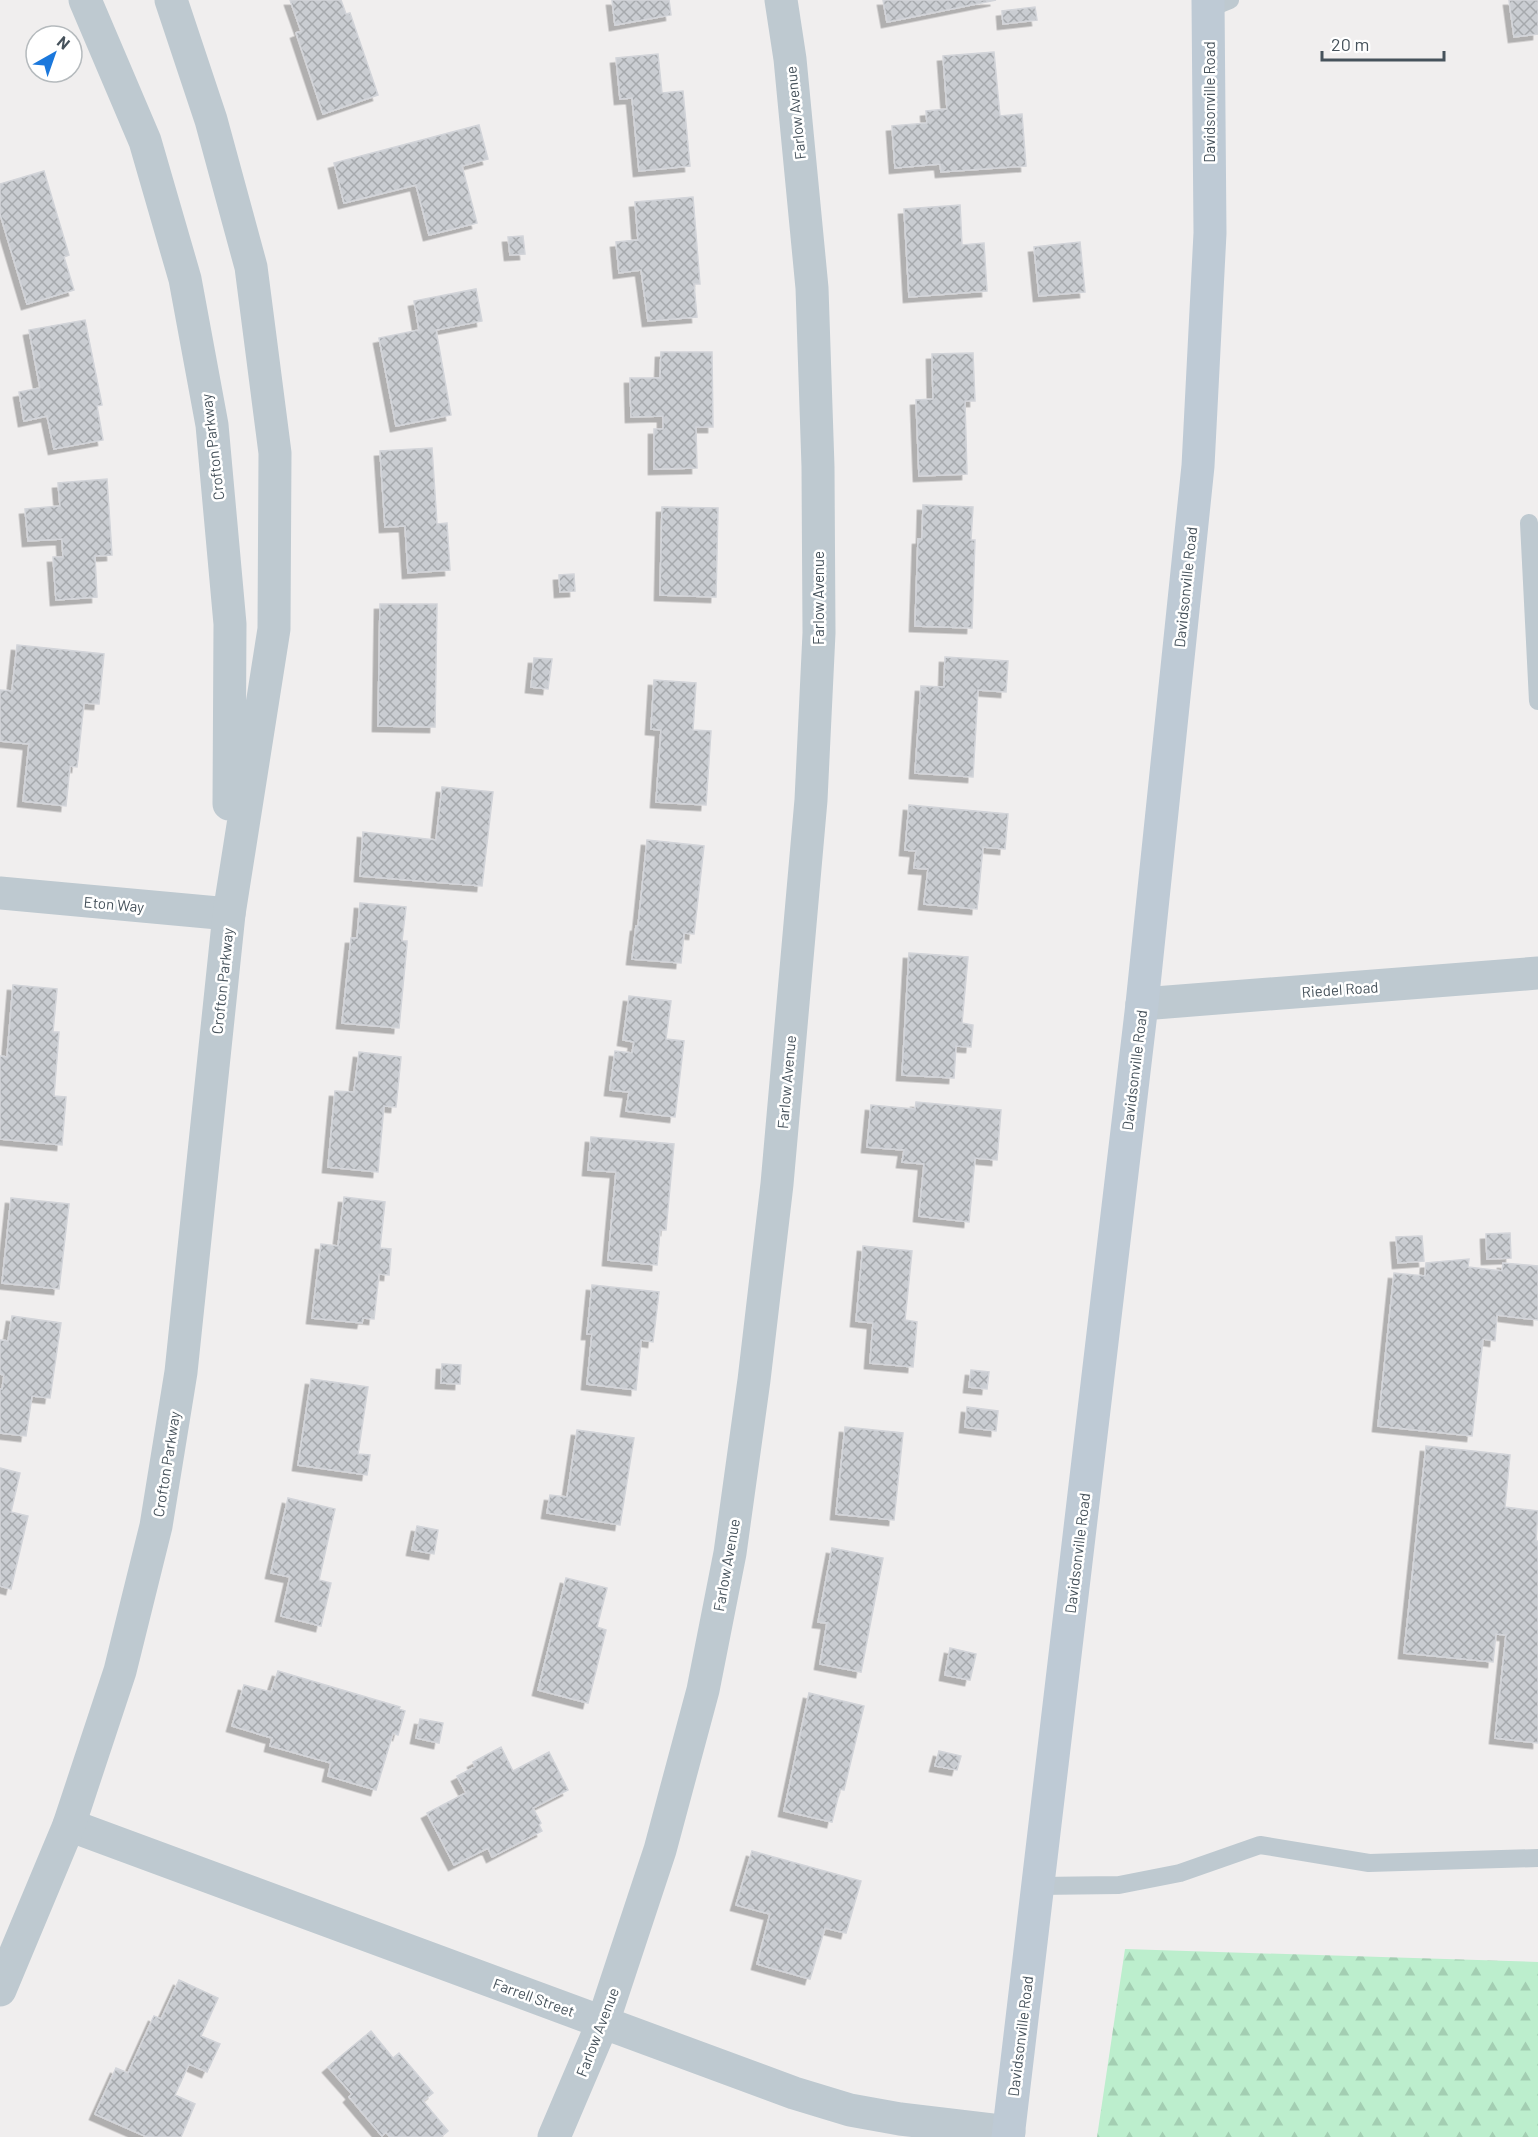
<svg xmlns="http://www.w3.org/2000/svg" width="1538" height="2137" font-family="Barlow,sans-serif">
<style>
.forest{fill:url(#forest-firs)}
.building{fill:url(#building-cross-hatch);stroke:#d2d4d9;stroke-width:1.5;filter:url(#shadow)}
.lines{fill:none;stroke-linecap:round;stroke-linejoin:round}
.service{stroke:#bec9d0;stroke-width:18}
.minor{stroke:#bec9d0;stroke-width:33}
.tertiary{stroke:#bec9d0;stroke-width:33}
.secondary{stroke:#becad5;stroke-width:33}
.labels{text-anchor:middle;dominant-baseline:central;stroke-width:5;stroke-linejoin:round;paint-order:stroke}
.street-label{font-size:15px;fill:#46525b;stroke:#fff}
</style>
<defs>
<pattern id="forest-firs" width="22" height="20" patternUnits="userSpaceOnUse" patternTransform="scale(1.5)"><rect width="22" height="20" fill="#bceecd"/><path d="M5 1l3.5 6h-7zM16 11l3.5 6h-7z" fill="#a3ceb2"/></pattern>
<pattern id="building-cross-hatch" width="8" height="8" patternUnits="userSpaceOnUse" patternTransform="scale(1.5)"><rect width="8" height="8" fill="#cacdd2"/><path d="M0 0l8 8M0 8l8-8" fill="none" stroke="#a6a9ad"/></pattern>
<filter id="shadow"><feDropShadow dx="-5.5" dy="5.5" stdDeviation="0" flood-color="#0004"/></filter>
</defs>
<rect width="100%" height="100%" fill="#f0eeee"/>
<path class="forest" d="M1125 1949 1538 1962V2137H1097Z"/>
<path class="building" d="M290 0H341L346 14 350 13 378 95 323 114 296 33 301 31Z
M612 0H669L671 15 615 25Z
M883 0H996L887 22Z
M1509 0H1538V34L1514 37Z
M1035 7 1037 20 1003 24 1002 11Z
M994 52 1000 116 1022 114 1026 166 941 172 940 164 895 168 892 126 927 123 926 111 947 109 943 56Z
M658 54 662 93 683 91 690 166 639 171 632 98 620 99 616 58Z
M479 125 488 159 462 166 477 223 429 235 416 185 344 203 334 163Z
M44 171 69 255 64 257 74 290 27 304 0 214V184Z
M693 197 700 284H694L697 317 648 321 641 270 619 273 616 242 638 240 635 202Z
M960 205 962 245 984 243 987 291 909 297 904 209Z
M523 236 525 254 510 255 508 237Z
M1080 242 1085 292 1039 296 1034 247Z
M476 289 482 321 436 330 451 415 396 426 379 338 419 330 414 301Z
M85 320 102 405 97 406 103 440 54 449 47 416 24 421 19 392 40 388 29 330Z
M661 352H712L713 427H696L697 468 654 469V429H663V416L631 417 630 378H660Z
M973 353 975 401H965L967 474 919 476 916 400 933 399 932 354Z
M432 448 437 524 447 523 450 570 408 573 405 526 385 527 380 451Z
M107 479 112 555 95 556 97 597 56 600 53 557H63L62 539 28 541 25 509 60 506 58 483Z
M923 505 973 507 971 540H975L972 628 915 626 918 539H922Z
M662 507 718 508 716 597 660 595Z
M574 574 575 591 560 592 559 575Z
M380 604H437L435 727 378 726Z
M17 645 104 654 99 704 84 703 77 767 70 766 66 806 23 801 29 744 0 741V690L12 691Z
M945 657 1008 661 1006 692 978 690 973 777 915 773 921 686 944 687Z
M534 658 552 659 548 689 531 687Z
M654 680 696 683 693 730 711 731 706 805 656 802 661 730 651 729Z
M442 787 493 792 482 886 360 876 363 832 436 840Z
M909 805 1008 814 1005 849 983 847 977 909 924 904 928 869 914 868 916 851 905 850Z
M647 840 704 846 694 934 684 933 681 963 632 959 636 926H638Z
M360 903 406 907 402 941H407V944L399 1028 342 1023 351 938H357Z
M909 953 968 957 962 1023 973 1025 971 1047 956 1046 954 1078 902 1075Z
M13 985 57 989 53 1032H59L54 1096 66 1097 62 1145 0 1139V1056L7 1057Z
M629 996 671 1001 666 1039 684 1041 675 1117 626 1111 629 1092 610 1090 615 1051 632 1053 634 1042 623 1040Z
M359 1052 401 1057 396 1107 384 1106 378 1172 328 1167 335 1091 354 1092Z
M916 1102 1001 1110 997 1160 975 1158 969 1222 919 1216 924 1164 902 1162 904 1150 867 1147 871 1105 915 1109Z
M591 1137 674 1144 666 1230H660L657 1265 608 1260 616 1172 588 1170Z
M344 1197 385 1202 380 1248 391 1249 389 1275 379 1274 374 1319 363 1318 362 1323 312 1318 321 1244 338 1246Z
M11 1198 69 1204 59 1289 2 1283Z
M1510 1233 1511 1258 1487 1259 1486 1234Z
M1422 1236 1424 1261 1398 1263 1396 1237Z
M863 1246 912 1251 905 1320 917 1322 913 1367 870 1363 873 1323 856 1321Z
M1469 1259 1468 1267 1502 1271 1503 1263 1538 1266V1320L1497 1315 1495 1341 1483 1339 1472 1436 1378 1426 1394 1273 1425 1276 1426 1263Z
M592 1285 659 1292 653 1342 641 1340 636 1390 587 1384 592 1334H587Z
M12 1316 61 1323 50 1398 32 1396 26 1436 0 1433V1389H2L4 1375 0 1374V1340L8 1341Z
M442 1364 461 1365 460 1384 441 1383Z
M971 1370 989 1372 987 1389 969 1387Z
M311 1379 368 1387 358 1454 370 1455 367 1475 298 1465Z
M967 1407 998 1411 996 1431 965 1427Z
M845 1427 903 1433 894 1520 836 1514Z
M577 1430 634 1438 620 1525 547 1513 550 1495 567 1497Z
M1426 1446 1510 1455 1505 1507 1538 1511 1536 1541H1538V1743L1495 1738 1506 1635 1496 1634 1493 1662 1404 1653Z
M0 1468 20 1473 11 1512 28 1516 11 1589 0 1586Z
M288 1498 335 1509 319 1580 331 1583 321 1626 281 1616 290 1577 271 1573Z
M417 1526 438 1530 434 1554 412 1550Z
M832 1548 883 1558 861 1672 820 1664 827 1623 818 1622Z
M566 1578 607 1588 597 1627 606 1630 588 1703 538 1690Z
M950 1648 976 1654 970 1680 945 1675Z
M278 1671 400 1707 399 1709 405 1711 398 1735 393 1733 376 1790 328 1776 331 1763 270 1746 272 1738 232 1726 244 1685 271 1692Z
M809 1693 864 1706 844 1790 840 1789 832 1822 784 1811Z
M420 1719 443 1723 439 1743 416 1738Z
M501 1747 513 1771 549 1752 568 1790 533 1808 541 1823 539 1825 542 1831 492 1857 488 1848 454 1865 427 1813 466 1793 457 1776 475 1767 473 1762Z
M939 1751 961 1756 957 1770 935 1766Z
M752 1851 861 1881 846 1933 825 1928 810 1979 757 1964 770 1914 736 1905Z
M179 1980 218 1998 201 2036 220 2044 207 2072 189 2064 175 2095 195 2104 181 2137H147L95 2114 116 2068 128 2073 153 2018 154 2016 161 2019Z
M371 2031 393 2058 399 2053 433 2093 423 2101 448 2131 441 2137H390L386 2132 382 2136 349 2097 352 2094 328 2067Z"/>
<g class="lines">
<path class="service" d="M1208 9 1230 0
M1529 523 1538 701
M1038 1886 1119 1885 1180 1873 1260 1845 1369 1863 1538 1858"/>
<path class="minor" d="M0 893 229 914
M69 1825 794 2093 850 2110 900 2119 1009 2132
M554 2137 603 2022 660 1850 703 1690 730 1553 754 1380 777 1184 811 800 819 633 818 467 812 288 790 59 781 0"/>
<path class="tertiary" d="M85 0 145 141 185 279 212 425 230 624 229 804
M1142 1004 1538 973
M0 1990 69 1825 120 1671 156 1526 181 1372 229 914 274 629 275 453 251 267 211 120 171 0"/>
<path class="secondary" d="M1008 2137 1142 1004 1198 466 1210 233 1208 0"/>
</g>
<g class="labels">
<g class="street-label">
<text transform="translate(1209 102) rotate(-90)">Davidsonville Road</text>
<text transform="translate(795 113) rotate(-96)">Farlow Avenue</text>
<text transform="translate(212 447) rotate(-97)">Crofton Parkway</text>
<text transform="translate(1185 587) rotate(-84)">Davidsonville Road</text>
<text transform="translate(818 598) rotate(-90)">Farlow Avenue</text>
<text transform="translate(114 904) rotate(5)">Eton Way</text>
<text transform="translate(222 981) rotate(-84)">Crofton Parkway</text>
<text transform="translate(1340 989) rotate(-4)">Riedel Road</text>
<text transform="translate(1134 1070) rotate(-83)">Davidsonville Road</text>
<text transform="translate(786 1082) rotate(-85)">Farlow Avenue</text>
<text transform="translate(166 1464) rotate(-81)">Crofton Parkway</text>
<text transform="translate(1077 1553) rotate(-83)">Davidsonville Road</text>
<text transform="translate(726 1565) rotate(-80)">Farlow Avenue</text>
<text transform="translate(534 1997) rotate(20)">Farrell Street</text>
<text transform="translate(597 2032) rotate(-69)">Farlow Avenue</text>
<text transform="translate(1020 2036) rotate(-83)">Davidsonville Road</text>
</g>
</g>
<g transform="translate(54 54) rotate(40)"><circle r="28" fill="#ffffff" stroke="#b5babd" stroke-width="1.5"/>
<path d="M0-4.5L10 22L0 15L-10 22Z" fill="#1b78dc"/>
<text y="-9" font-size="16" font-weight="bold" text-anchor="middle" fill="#46525b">N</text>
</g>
<path d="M1322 51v9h122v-9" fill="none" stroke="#46525b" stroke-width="3"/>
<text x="1331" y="51" font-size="18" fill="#46525b" stroke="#ffffff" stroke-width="4.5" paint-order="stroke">20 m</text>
</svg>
